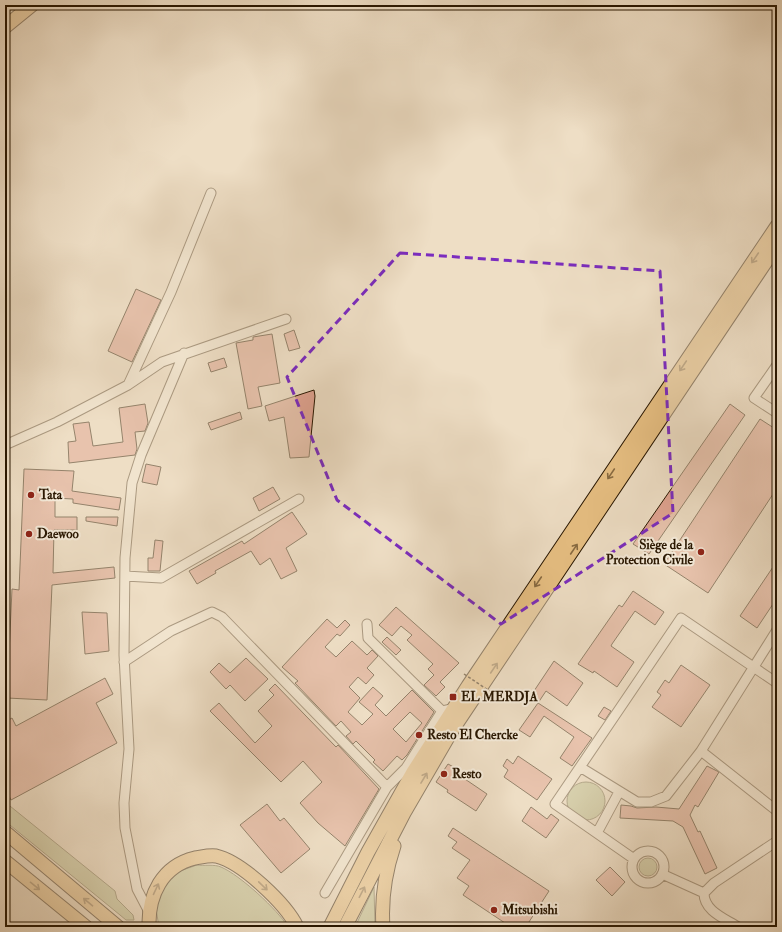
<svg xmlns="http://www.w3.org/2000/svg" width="782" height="932" font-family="'IM FELL Double Pica',serif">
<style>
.green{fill:#bcc092;stroke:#726b49}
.building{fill:#e0a391;stroke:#281600;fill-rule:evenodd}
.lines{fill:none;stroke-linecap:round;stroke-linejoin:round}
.minor-casing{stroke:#5a4831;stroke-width:11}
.highway-casing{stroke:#281600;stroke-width:15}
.path{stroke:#281600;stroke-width:1.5;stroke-dasharray:3 2;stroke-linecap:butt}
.minor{stroke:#f4ead9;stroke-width:9}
.highway{stroke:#e7bf82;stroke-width:13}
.path-bridge{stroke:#281600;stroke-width:1.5;stroke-dasharray:3 2;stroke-linecap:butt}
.oneway{stroke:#886a41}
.marked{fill:none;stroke:#7b2cbf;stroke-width:3;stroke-dasharray:8 5;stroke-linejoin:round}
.poi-dot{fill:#8f2418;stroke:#f4ead9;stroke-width:1.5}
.labels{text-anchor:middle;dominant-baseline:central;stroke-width:4;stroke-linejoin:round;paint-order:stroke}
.poi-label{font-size:13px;font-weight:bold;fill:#281600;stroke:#f4ead9;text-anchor:start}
</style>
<rect width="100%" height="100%" fill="#eedec5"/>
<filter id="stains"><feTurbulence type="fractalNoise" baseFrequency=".005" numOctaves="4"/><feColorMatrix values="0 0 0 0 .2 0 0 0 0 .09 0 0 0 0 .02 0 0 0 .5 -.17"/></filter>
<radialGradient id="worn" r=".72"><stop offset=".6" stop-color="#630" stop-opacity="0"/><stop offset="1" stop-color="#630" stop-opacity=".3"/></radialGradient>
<path class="green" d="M567 801a19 19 0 1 1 38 0a19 19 0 1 1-38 0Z
M5 802 115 891 117 899 133 915 134 920H126L120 915 5 821Z
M639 867a9 9 0 1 1 18 0a9 9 0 1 1-18 0Z
M197 865C204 866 214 864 221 867 240 875 278 910 288 927H159L156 909 164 886 177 872Z
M374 887 375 927H355Z"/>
<path class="building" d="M136 289 161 300 132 362 108 351Z
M294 330 300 348 289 351 284 334Z
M272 334 280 383 258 387 262 406 248 409 236 343 253 340V337Z
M224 358 227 367 211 372 208 363Z
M314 390 315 396 309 457 290 458 284 417 269 421 265 406Z
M145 404 148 423 145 431 135 432 137 449 135 455 69 463 68 442 76 441 73 424 89 422 93 446 123 442 119 408Z
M730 404 745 415 649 554 633 544Z
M240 412 242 419 211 430 208 423Z
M760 419 777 430V488L708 593 664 564Z
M146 464 161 467 157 485 142 482Z
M24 469 74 471 72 491 121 498 119 510 73 503V499L55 498V517H77V530H54L53 573 114 567 115 578 52 585 47 700 7 698 12 589 19 590Z
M273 487 280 499 259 511 253 498Z
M292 512 307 534 286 548 297 571 281 579 270 558 260 565 251 551 215 571 216 573 197 584 189 571 242 541 244 544Z
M86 517H118L117 526 86 521Z
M155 540 163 541 160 571H148V558H153Z
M777 561V598L757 628 740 616Z
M633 591 664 612 655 625 635 611 612 644 611 646 634 662 617 687 594 671 593 673 578 664 619 605 622 607Z
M396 607 459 663 440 682 445 687 436 696 424 685 434 675 428 669 433 664 407 640 412 635 401 626 392 636 379 625Z
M82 612 107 613 109 651 85 654Z
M327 619 337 628 345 620 350 625 340 636 337 634 325 647 336 657 352 641 367 655 372 650 378 656 367 668 374 675 366 684 358 677 349 687 360 698 348 712 362 725 373 714 359 702 373 687 383 696 375 705 386 716 412 690 434 712 407 755 402 760 397 756 383 771 373 762 375 760 356 741 353 744 346 736 351 732 341 721 336 726 295 683 298 681 282 667ZM410 712 422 723 406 742 393 729Z
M387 637 401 650 396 655 382 642Z
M246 658 268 679 245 701 230 685 226 689 210 672 219 663 230 673Z
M554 661 583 683 567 706 546 691 538 703 530 697Z
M681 665 710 685 681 727 652 707 661 695 657 692 665 680 669 683Z
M105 678 113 694 96 703 117 743 11 800 5 788V722L12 718 16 726Z
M275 684 336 747 338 745 379 789 345 846 318 823 300 803 322 782 303 761 281 782 210 711 219 703 255 743 272 726 258 711 274 695 269 690Z
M538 703 592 738 572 766 560 758 574 737 544 716 530 737 519 730Z
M604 707 611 711 605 720 598 716Z
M518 756 552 779 537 800 504 777 508 770 503 766 507 759 513 764Z
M448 764 461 771 459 775 487 794 476 811 447 792 448 790 436 782Z
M707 766 719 772 698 807 695 805 690 815 698 832 700 831 717 868 705 874 683 827 673 821 620 818 621 805 631 806 637 808 656 807 679 809Z
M267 804 280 821 284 818 310 849 281 873 240 825Z
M531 807 547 819 551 814 559 820 546 838 522 821Z
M453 828 549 891 527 925 524 927H511L463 895 469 886 457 878 470 860 452 848 457 842 448 836Z
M610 867 625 882 612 896 596 880Z"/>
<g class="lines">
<defs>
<path id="minor" d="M777 365 754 398 777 413
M128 385 171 292 211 193
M5 445 57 422 128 385 162 362 286 319
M125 576 161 578 299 499
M367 624 368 638 442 711
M777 630 701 751 777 811
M124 662 171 631 212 612 222 617 387 787
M580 767 637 802H651L666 796 701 751
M597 833 619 792
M632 867a16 16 0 1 1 32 0a16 16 0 1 1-32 0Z
M634 859 555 804 681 618 777 683
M662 874 704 893
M325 893 387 787 406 768 442 711 454 708
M149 912 137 889 125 828 124 803 129 749 124 655 125 558 132 483 141 455 184 353
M738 927C724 918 704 911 704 893L714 883 777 841"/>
<path id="highway" d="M5 27 32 5
M5 832 118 927
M5 861 86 927
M149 927C148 895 162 866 195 858 202 857 209 855 216 856 242 862 286 904 297 927
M330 927 368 852 413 772 468 686 777 226
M345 927 404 813 451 732 777 245
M383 927C381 899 385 873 394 846"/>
</defs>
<use href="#minor" class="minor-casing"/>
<use href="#highway" class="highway-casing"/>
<path class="path" d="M491 692 499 697"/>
<use href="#minor" class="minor"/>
<use href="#highway" class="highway"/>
<path class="path-bridge" d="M464 674 491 692"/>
</g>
<defs><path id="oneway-shaft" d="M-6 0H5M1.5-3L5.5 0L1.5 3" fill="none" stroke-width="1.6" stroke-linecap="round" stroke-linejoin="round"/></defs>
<g class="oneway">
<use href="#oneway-shaft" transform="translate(755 258) rotate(124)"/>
<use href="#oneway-shaft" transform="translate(683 366) rotate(124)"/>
<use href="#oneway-shaft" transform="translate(611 474) rotate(124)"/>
<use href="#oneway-shaft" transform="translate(574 549) rotate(-56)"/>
<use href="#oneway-shaft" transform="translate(538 582) rotate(124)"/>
<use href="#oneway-shaft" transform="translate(494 668) rotate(-56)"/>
<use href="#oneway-shaft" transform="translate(424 778) rotate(-59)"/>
<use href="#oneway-shaft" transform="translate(35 886) rotate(39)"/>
<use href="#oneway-shaft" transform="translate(263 886) rotate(44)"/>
<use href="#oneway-shaft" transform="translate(156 889) rotate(-65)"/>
<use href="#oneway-shaft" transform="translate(362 892) rotate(-63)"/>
<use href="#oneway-shaft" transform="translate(88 902) rotate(-140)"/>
</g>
<path d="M0 0H782V932H0ZM400 253 660 271 673 513 501 624 337 500 287 377Z" fill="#eedec5" fill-opacity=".55" fill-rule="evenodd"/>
<path class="marked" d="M400 253 660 271 673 513 501 624 337 500 287 377Z"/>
<g class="poi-dot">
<circle cx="31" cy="495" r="4"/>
<circle cx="29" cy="534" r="4"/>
<circle cx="701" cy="552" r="4"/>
<rect x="449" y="693" width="8" height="8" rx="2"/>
<circle cx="419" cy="735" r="4"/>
<circle cx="444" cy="774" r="4"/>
<circle cx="494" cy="910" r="4"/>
</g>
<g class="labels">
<g class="poi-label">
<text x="39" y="495">Tata</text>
<text x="37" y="534">Daewoo</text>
<text x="693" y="545" text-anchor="end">Siège de la<tspan x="693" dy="15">Protection Civile</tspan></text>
<text x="461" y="697">EL MERDJA</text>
<text x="427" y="735">Resto El Chercke</text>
<text x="452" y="774">Resto</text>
<text x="502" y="910">Mitsubishi</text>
</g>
</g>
<rect width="782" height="932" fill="none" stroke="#eedec5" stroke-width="20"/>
<rect x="6" y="6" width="770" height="920" fill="none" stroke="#281600" stroke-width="2"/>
<rect x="10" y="10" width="762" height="912" fill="none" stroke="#281600"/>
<rect width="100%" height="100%" filter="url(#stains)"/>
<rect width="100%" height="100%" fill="url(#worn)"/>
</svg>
